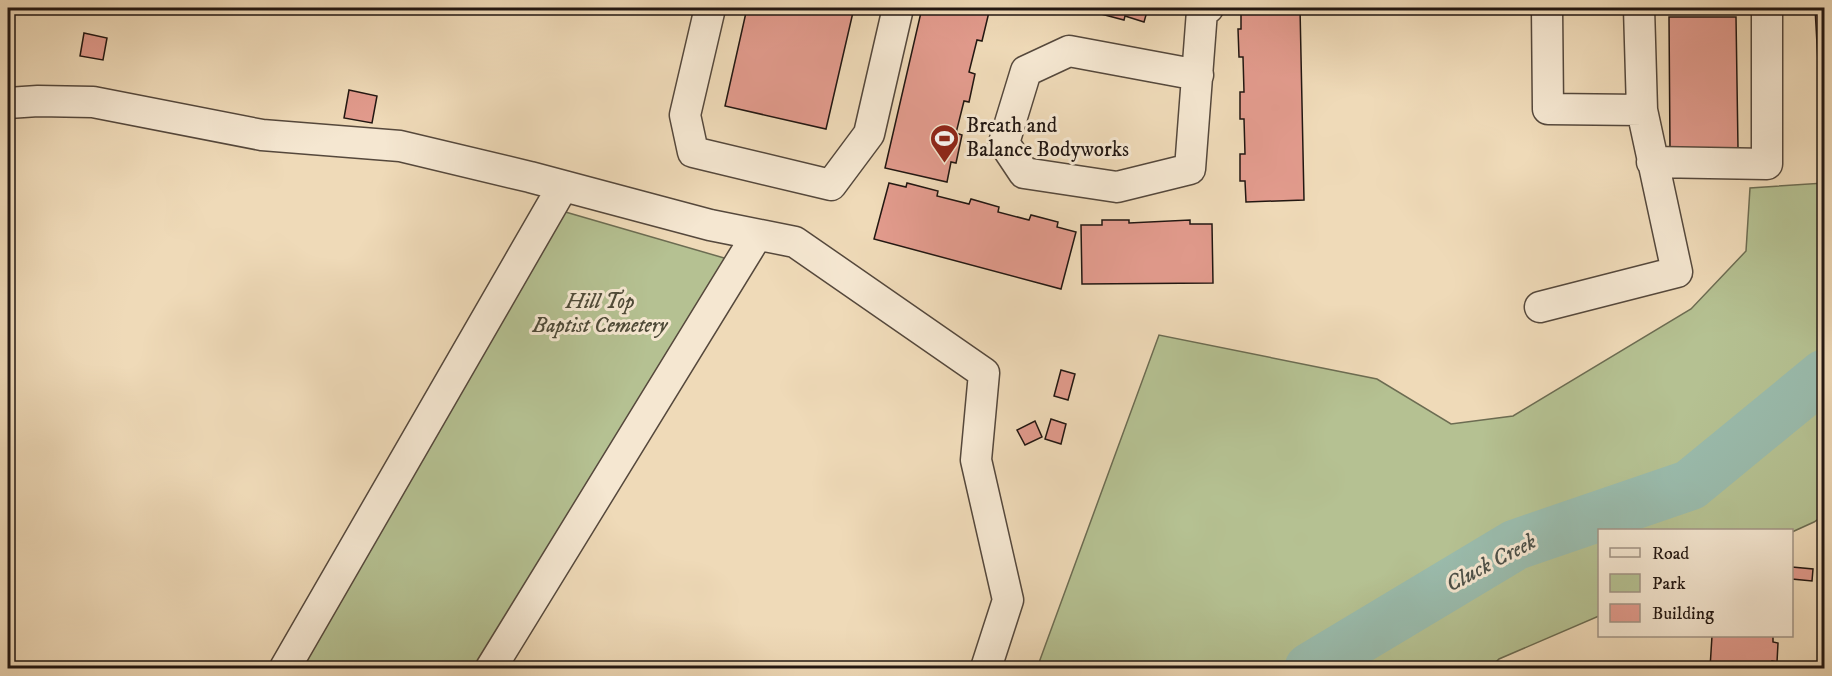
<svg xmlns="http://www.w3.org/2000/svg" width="1832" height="676" font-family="'IM FELL DW Pica',serif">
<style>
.green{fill:#b5c192;stroke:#6c6c52;stroke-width:1.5}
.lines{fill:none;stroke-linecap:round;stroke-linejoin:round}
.river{stroke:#9abbac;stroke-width:51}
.building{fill:#e29b8d;stroke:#221712;stroke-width:1.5}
.minor-casing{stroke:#55483c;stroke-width:33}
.minor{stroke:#f5e7d1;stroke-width:30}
.labels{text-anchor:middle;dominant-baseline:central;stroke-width:6;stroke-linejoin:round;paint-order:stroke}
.poi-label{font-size:21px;fill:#221712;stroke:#f5e7d1;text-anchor:start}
.park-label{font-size:21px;font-style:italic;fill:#4e4a38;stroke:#f5e7d1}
.water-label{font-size:22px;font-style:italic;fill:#4c5048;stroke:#f5e7d1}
</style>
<rect width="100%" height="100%" fill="#efdab8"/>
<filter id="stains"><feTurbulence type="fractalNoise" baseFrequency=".00333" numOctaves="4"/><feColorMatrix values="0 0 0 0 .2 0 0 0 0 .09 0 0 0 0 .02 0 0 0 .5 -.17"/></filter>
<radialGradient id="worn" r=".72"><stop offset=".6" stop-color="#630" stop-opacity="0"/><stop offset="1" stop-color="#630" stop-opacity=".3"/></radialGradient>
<path class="green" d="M1824 183V515L1814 522 1792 532V530H1600L1599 616 1499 659 1490 668H1037L1159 335 1377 379 1451 424 1513 416 1691 309 1746 251 1750 188Z
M562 211 731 260 480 668H302Z"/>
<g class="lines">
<path class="river" d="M1310 668 1515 545 1690 485 1824 375"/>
</g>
<path class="building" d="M747 8H854L826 129 725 106Z
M922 8H983V11L989 12 982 41 977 40 969 72 975 74 969 102 964 101 956 133 962 135 956 163 951 162 947 182 885 168Z
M1093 8H1148L1144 22 1125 16 1124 20 1097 13 1098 9Z
M1300 8 1304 200 1246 202 1245 181H1240V154H1245L1244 119H1240V92H1244L1243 57H1239L1238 29H1241V9Z
M1815 8H1824V133H1822Z
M1669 17H1736L1738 148 1670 149Z
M84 33 107 38 103 60 80 56Z
M349 90 377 96 372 123 344 118Z
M889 183 906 187 907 183 938 191 937 196 969 204 971 199 999 207 998 212 1029 220 1031 215 1058 222 1057 227 1076 232 1061 289 874 239Z
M1102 220H1129V223L1190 220V224H1212L1213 283 1082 284 1081 225H1102Z
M1061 370 1075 374 1068 400 1054 396Z
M1051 419 1066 424 1061 444 1045 439Z
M1035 421 1042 437 1025 445 1017 430Z
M1792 567 1813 569 1812 581 1792 579Z
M1712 636H1773V642L1778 643 1777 662 1772 661 1771 668H1710Z"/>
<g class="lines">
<defs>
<path id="minor" d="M710 8 685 115 693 152 831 185 869 134 898 8
M1547 8 1548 109 1642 110
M1198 75 1069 51 1026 71 1004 143 1024 173 1117 187 1190 169 1202 11 1208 8
M8 103 38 101 93 102 262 135 400 146 530 177 710 225 795 242 984 373 976 460 1008 600 986 668
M1652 162 1767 164V8
M1540 307 1677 272 1642 110 1639 8
M285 668 563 186
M491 668 757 235"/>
</defs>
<use href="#minor" class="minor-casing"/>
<use href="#minor" class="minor"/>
</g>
<defs>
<symbol id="stadium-pin" viewBox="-11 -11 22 30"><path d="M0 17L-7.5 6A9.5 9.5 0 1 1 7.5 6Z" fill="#8f2418" stroke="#f5e7d1"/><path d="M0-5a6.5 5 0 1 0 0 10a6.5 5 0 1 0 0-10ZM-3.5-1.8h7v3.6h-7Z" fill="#fff"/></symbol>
</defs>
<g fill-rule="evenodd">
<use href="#stadium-pin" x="928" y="122" width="33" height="45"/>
</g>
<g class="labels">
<g class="poi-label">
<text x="966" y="126">Breath and<tspan x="966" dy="24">Balance Bodyworks</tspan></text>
</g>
<g class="park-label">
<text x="600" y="302">Hill Top<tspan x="600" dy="24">Baptist Cemetery</tspan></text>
</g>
<g class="water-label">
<text transform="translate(1491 563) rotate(-28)">Cluck Creek</text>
</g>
</g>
<rect width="1832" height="676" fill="none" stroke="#efdab8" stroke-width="30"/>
<rect x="9" y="9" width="1814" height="658" fill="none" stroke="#221712" stroke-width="3"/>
<rect x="15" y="15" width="1802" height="646" fill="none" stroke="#221712" stroke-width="1.5"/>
<rect x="1598" y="529" width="195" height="108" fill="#f5e7d1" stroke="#a19485" stroke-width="1.5"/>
<rect x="1610" y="548" width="30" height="9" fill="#f5e7d1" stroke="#a19485" stroke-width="1.5"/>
<text x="1652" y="559" font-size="18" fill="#221712">Road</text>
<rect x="1610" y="574" width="30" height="18" fill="#b5c192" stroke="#a19485" stroke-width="1.5"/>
<text x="1652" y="589" font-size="18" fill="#221712">Park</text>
<rect x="1610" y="604" width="30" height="18" fill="#e29b8d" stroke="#a19485" stroke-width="1.5"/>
<text x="1652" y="619" font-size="18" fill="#221712">Building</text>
<rect width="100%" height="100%" filter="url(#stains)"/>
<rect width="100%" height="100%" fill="url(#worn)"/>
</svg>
